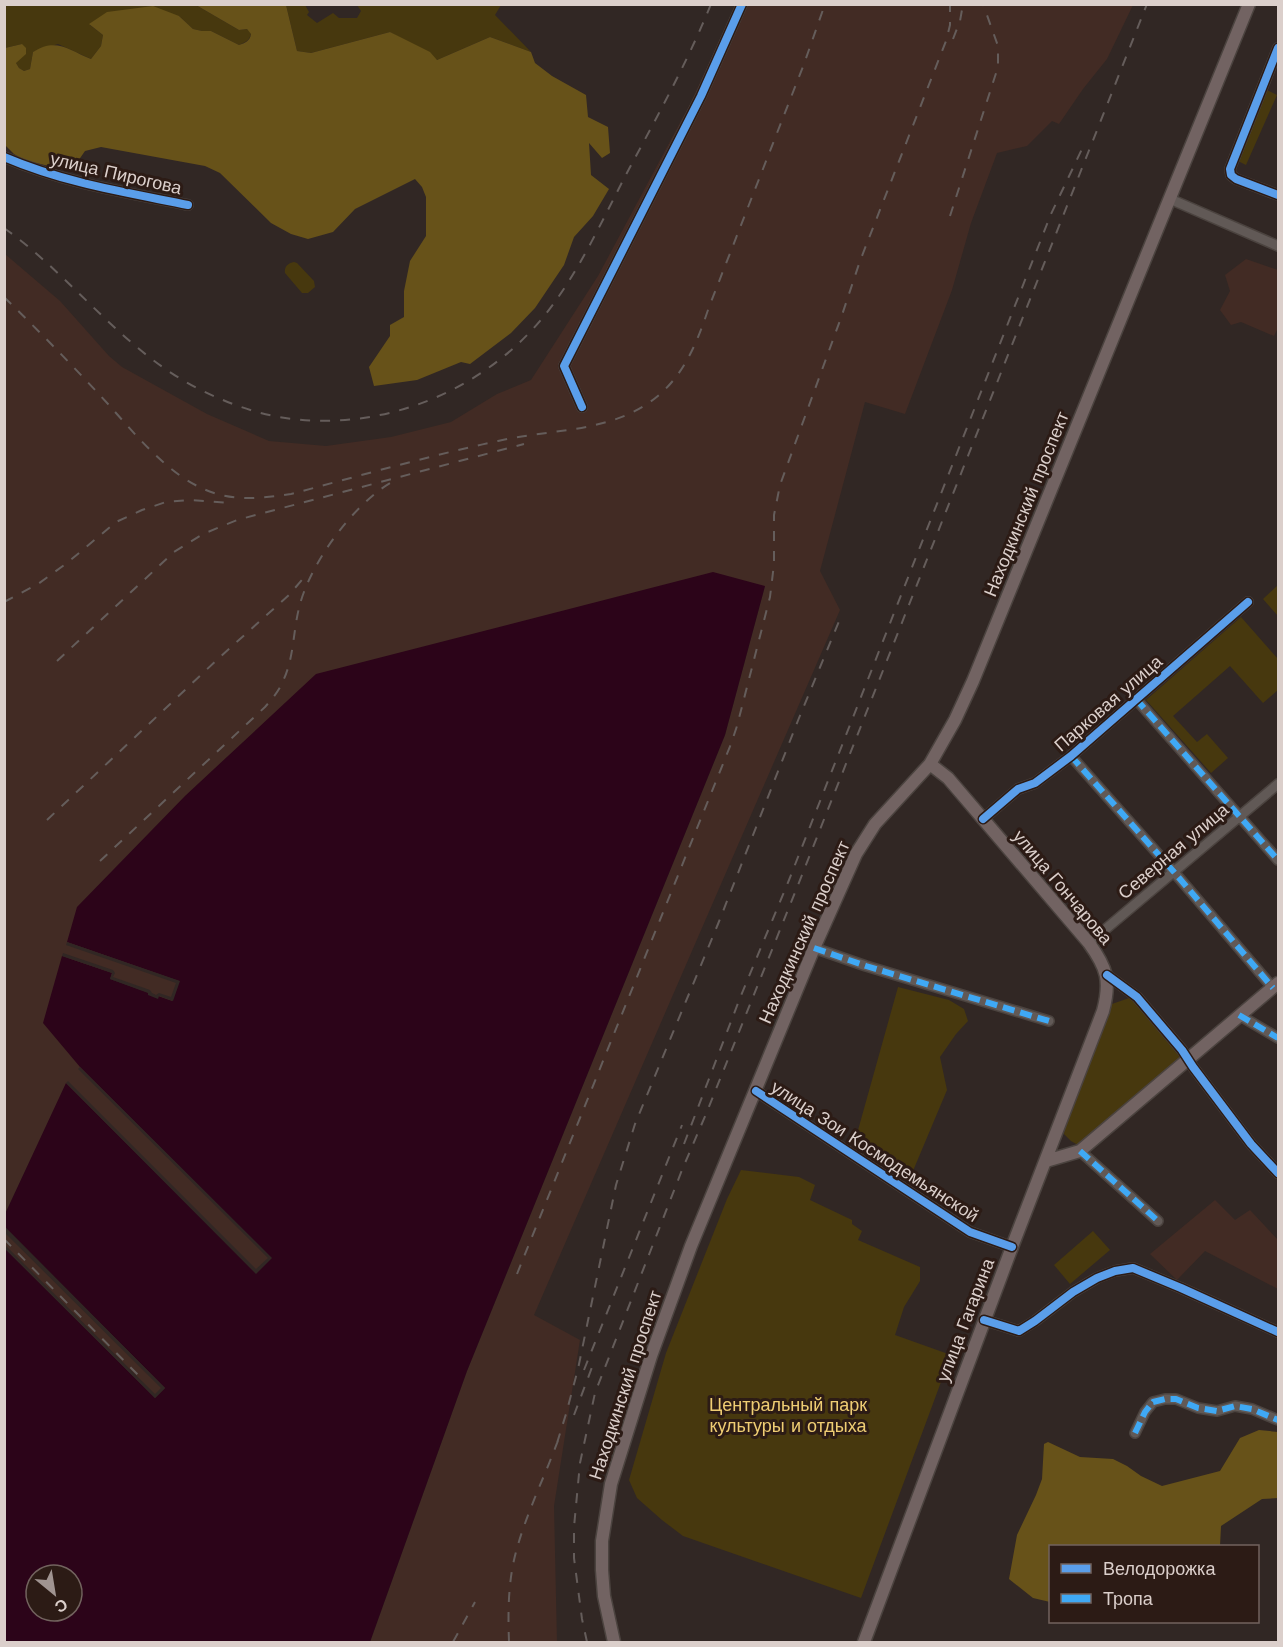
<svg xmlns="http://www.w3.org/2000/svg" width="1283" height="1647" font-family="'Work Sans',sans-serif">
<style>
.built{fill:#422b24}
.green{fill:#47380e}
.forest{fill:#675219}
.water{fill:#2c0419;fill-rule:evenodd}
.pier{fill:#312724}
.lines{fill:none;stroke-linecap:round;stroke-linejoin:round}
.minor-casing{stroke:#4b433f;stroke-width:12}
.major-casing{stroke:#4b433f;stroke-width:15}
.minor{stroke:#615956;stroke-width:9}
.major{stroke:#726362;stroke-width:12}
.rail{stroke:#655d5b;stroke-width:2;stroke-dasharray:10 10;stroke-linecap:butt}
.quiet{stroke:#3fa9f5;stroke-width:6;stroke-dasharray:12 6;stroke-linecap:butt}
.cycleway-casing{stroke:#2c1b15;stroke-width:11}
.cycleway{stroke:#5a9eea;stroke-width:8}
.labels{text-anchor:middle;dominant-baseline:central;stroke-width:6;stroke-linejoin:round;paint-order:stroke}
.street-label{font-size:18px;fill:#dbcfcb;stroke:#2c1b15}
.park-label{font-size:18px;fill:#efcd73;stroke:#2c1b15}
</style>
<rect width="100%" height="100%" fill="#312724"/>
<path class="built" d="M736 5H1133L1107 59 1083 89 1059 124 1052 121 1027 146 997 153 971 223 952 290 905 414 865 402 820 571 840 610 534 1315 580 1340 554 1506 557 1642H370L467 1371 725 735 765 586 180 981 173 1001 158 999 63 956 272 1258 256 1274 66 1084 5 1214V254L60 301 109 356 122 367 207 414 269 441 326 446 391 437 451 422 497 394 531 380 598 276 690 104Z
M1246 259 1278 270V328L1274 336 1241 322 1231 325 1220 310 1230 291 1225 275Z
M1215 1200 1235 1220 1250 1210 1278 1240V1289L1205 1251 1177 1280 1150 1254Z
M4 1227 165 1388 155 1398 5 1248Z"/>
<path class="green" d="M94 4 196 5 239 30 247 29 251 33C250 41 245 42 239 45L211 31H202L193 29 179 16 90 25 103 35 101 46 91 59 58 44 33 52 30 69 24 71 19 68 16 63 22 44 5 48 4 5Z
M286 5H305L309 12 307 15 317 23 333 13 339 18H357L361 11 357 5H501L495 15 531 52 490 37 437 60 390 32 311 53 297 51Z
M1267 90 1277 95 1246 165 1238 161Z
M294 262 297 263 314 281 315 287 308 293H302L285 273C284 267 288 263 294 262Z
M1278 585V616L1263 599Z
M1241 617 1278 659V690L1263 703 1230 666 1173 716 1197 742 1207 734 1228 758 1211 773 1146 700Z
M898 987 949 1000 964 1009 968 1021 956 1034 940 1057 947 1090 910 1178 853 1148Z
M1132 997 1161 1030 1180 1057 1078 1145 1071 1141 1064 1134 1065 1125 1112 1004Z
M741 1170 799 1177 815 1185 810 1200 852 1220V1224L862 1231 858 1240 920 1267V1281L904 1307 895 1335 951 1355 861 1598 683 1536 662 1520 637 1498 629 1480 666 1353 727 1199Z
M1093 1231 1110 1250 1070 1284 1054 1265Z"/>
<path class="forest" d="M196 5H286L297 51 311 53 390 32 430 52 437 60 490 37 531 52 535 63 552 76 586 95 588 117 608 127 610 153 602 158 589 143 591 175 609 189 593 216 574 237 564 265 535 308 511 333 470 364 461 362 417 380 374 386 369 367 390 336V325L404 317V291L410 261 426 236V197L422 187 415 179 355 209 333 232 308 239 291 234 271 223 220 173 205 166 101 147 85 151 76 164 61 169 24 160 14 154 5 145V48L22 44 26 48V54L16 63 19 68 24 71 30 69 33 52C56 37 69 50 91 59L101 46 103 35 89 24 107 12 153 6 179 16 193 29 202 31H211L239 45C245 43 250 41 251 34L247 29 239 30Z
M1259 1430 1278 1432V1498L1262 1499 1221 1526 1220 1546H1050V1602L1033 1598 1009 1579 1017 1535 1036 1495 1042 1479 1044 1444 1048 1442 1080 1457 1113 1459 1127 1466 1141 1476 1162 1486 1220 1471 1240 1438Z"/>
<path class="water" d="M713 572 765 586 725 735 467 1371 370 1642H5L4 1248 155 1398 165 1388 5 1227V1214L66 1083 256 1273 271 1258 80 1067 43 1023 62 956 112 973 110 979 172 1001 179 981 67 942 77 907 185 796 316 674ZM36 1575H72V1611H36Z"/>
<path class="pier" d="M67 942 180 981 173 1001 159 996 158 999 148 995V993L110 979 112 973 62 956 63 953 113 970 115 973 113 977 150 990 152 993 156 995 159 993 171 997 176 983 66 945Z
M80 1067 272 1258 256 1274 66 1083 68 1081 256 1269 268 1258 78 1069Z
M5 1227 165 1388 155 1398 5 1248V1245L155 1394 161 1388 4 1232Z"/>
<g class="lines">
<defs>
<path id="minor" d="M1278 48 1230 169 1231 175 1236 179 1278 195
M4 157C65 183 124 192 188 205
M1170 199 1278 246
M582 407 564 366 701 96 742 4
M1136 699 1278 860
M1071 756 1174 872 1273 988
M983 819 1018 789 1035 783 1071 756 1248 602
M1089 943 1278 784
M814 948 866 966 1049 1021
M1107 975 1137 997 1182 1050 1193 1067 1251 1144 1278 1173
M1239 1015 1278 1038
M756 1091 970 1232 1012 1247
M1080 1151 1158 1221
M984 1320 1019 1331 1035 1321 1073 1292 1097 1278 1115 1271 1133 1268 1181 1288 1278 1332
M1135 1433 1145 1412 1153 1402 1165 1399H1176L1198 1408 1217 1411 1235 1406 1252 1409 1278 1420"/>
<path id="major" d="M1046 1161 1080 1151 1278 983
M614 1642 604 1596 602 1570V1541L611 1484 651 1356 691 1246 814 948 856 854 875 824 930 764 955 720 973 681 1249 4
M864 1642 1012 1247 1103 1011C1111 981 1107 968 1089 943L948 778 930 764"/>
</defs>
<use href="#minor" class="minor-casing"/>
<use href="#major" class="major-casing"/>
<use href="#minor" class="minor"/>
<use href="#major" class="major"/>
<path class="rail" d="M953 39 960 21 963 4
M950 216 998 67V46L983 4
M4 228C73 277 123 351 199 389 225 402 251 412 279 417 378 434 482 393 545 315 580 271 603 218 629 169 658 115 688 61 711 4
M4 297C36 328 67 360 97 392 130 427 167 478 214 493 239 501 265 498 291 494 359 476 428 456 498 441 549 429 606 433 650 402 683 379 697 343 709 307L804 64 825 4
M4 602 38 584 67 563 116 522 142 510 166 502 191 500 229 503
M57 661 174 552 203 534 237 520 524 444
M47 820 220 657 289 595 307 574
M100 861 265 707C272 699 279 691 283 681 294 658 293 632 299 608 309 565 352 506 390 483
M684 1144 740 998 789 880 1051 214 1082 149
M4 1239 141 1378
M517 1274 731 744 737 726 770 597 774 564V515L780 485 842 315 860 261 946 41 950 25V4
M584 1370 682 1125
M574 1415 594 1362
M557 1443 566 1414 578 1369 616 1185 635 1124 718 924 799 718 840 619
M453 1642 475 1602
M509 1642C508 1615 508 1587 514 1560 524 1517 545 1477 560 1435
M587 1642 582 1619 574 1558V1527L580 1463 595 1393 682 1170 706 1114 798 885 1147 4"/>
<path class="quiet" d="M1136 699 1278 860
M1071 756 1174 872 1273 988
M814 948 866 966 1049 1021
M1239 1015 1278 1038
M1080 1151 1158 1221
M1135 1433 1145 1412 1153 1402 1165 1399H1176L1198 1408 1217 1411 1235 1406 1252 1409 1278 1420"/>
<defs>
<path id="cycleway" d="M1278 48 1230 169 1231 175 1236 179 1278 195
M4 157C65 183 124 192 188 205
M582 407 564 366 701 96 742 4
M983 819 1018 789 1035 783 1071 756 1248 602
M1107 975 1137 997 1182 1050 1193 1067 1251 1144 1278 1173
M756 1091 970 1232 1012 1247
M984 1320 1019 1331 1035 1321 1073 1292 1097 1278 1115 1271 1133 1268 1181 1288 1278 1332"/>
</defs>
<use href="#cycleway" class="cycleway-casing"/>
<use href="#cycleway" class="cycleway"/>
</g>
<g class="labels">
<g class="street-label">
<text transform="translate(116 173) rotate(13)">улица Пирогова</text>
<text transform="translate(1026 504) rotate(-68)">Находкинский проспект</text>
<text transform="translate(1108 703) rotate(-41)">Парковая улица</text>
<text transform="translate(1173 851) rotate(-40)">Северная улица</text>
<text transform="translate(1063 887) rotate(50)">улица Гончарова</text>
<text transform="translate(804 932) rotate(-66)">Находкинский проспект</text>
<text transform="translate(875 1151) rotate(33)">улица Зои Космодемьянской</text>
<text transform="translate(965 1320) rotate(-69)">улица Гагарина</text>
<text transform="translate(625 1385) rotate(-72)">Находкинский проспект</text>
</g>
<g class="park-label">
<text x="788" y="1404">Центральный парк<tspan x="788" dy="21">культуры и отдыха</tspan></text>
</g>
</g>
<rect width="1283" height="1647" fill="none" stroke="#dbcfcb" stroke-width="12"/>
<rect x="1049" y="1545" width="210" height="78" fill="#2c1b15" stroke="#72635e" stroke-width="1.5"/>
<rect x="1061" y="1564" width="30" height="9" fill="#5a9eea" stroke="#72635e" stroke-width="1.5"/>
<text x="1103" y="1575" font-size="18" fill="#dbcfcb">Велодорожка</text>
<rect x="1061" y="1594" width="30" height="9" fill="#3fa9f5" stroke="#72635e" stroke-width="1.5"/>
<text x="1103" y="1605" font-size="18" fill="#dbcfcb">Тропа</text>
<g transform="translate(54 1593) rotate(150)"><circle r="28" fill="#2c1b15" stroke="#72635e" stroke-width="1.5"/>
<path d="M0-4.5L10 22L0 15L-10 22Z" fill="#a09491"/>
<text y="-9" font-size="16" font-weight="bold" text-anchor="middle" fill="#dbcfcb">С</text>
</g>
</svg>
